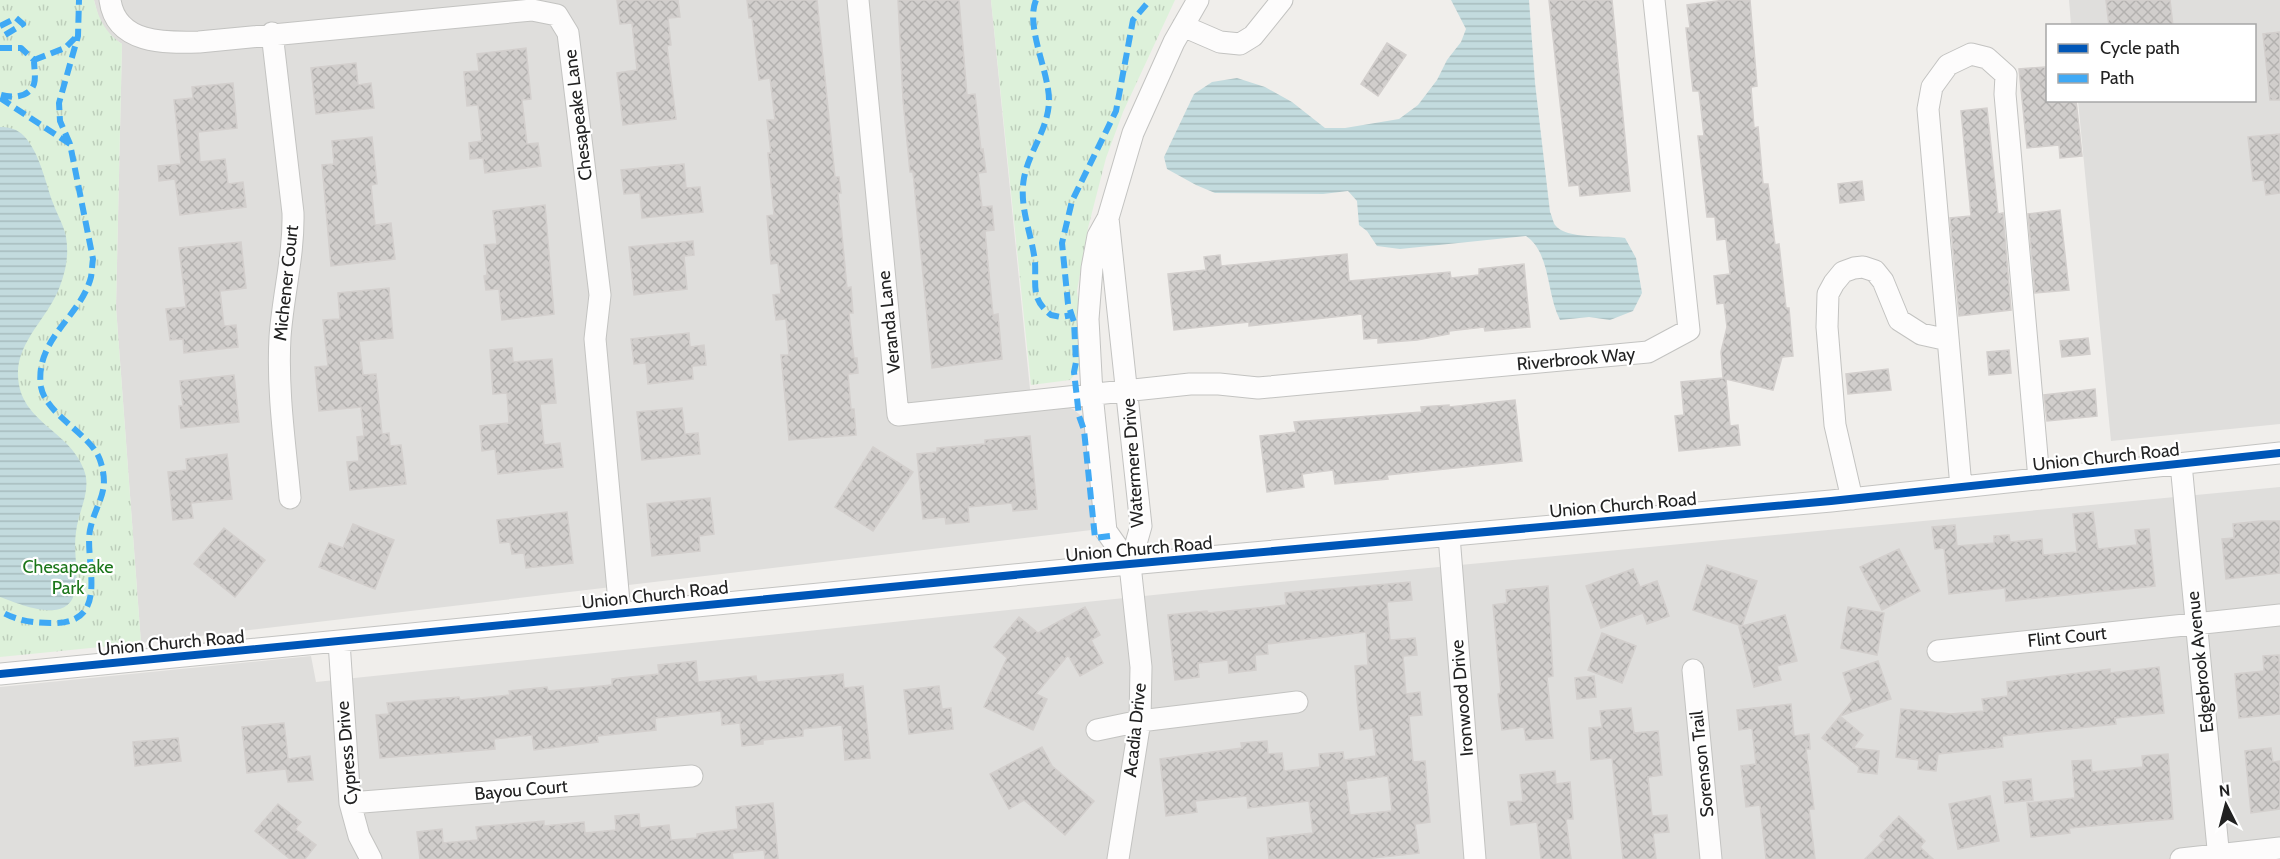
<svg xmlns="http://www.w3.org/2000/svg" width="2280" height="859" font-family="Cabin,sans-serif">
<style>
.residential{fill:#dfdedc}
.park{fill:url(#park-tufts)}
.water{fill:url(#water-rules)}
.building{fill:url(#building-cross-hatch);stroke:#d3cfcd;stroke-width:1.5;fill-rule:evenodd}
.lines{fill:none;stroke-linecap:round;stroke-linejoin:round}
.minor-casing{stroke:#c3c3c1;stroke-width:23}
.minor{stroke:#fdfcfc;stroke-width:21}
.quiet{stroke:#3fa9f5;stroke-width:6;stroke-dasharray:12 6;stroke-linecap:butt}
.cycleway-casing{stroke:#fff;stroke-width:11}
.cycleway{stroke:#0057b8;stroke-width:8}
.labels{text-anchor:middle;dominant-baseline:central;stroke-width:4.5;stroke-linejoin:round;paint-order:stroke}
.street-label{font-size:18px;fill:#222;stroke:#fff}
.park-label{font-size:18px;fill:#1b761a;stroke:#fff}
</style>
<defs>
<pattern id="park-tufts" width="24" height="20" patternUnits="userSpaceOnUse" patternTransform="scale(1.5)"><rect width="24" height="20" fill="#ddf1da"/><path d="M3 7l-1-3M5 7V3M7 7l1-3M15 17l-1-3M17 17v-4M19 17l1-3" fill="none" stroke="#bdcebb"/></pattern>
<pattern id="water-rules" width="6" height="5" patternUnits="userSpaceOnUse" patternTransform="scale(1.5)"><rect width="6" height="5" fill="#c3dbde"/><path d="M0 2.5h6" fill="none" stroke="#a7bcbe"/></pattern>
<pattern id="building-cross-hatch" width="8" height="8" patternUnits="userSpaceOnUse" patternTransform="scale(1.5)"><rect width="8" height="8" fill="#d1cecc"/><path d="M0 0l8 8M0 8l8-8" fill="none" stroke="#b3b1af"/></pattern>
</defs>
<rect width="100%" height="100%" fill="#f0eeeb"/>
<path class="residential" d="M94 0H991L1032 409 1067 407 1073 409 1085 419 1100 529 141 643 116 307 122 44 110 36 99 19Z
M2069 0H2280V424L2111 441 2078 101 2254 100V26L2071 25Z
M2280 487V859H0V687L311 656 316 682 1250 585Z"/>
<path class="park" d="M0 0H94C99 20 105 32 122 44L116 307 141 643 0 657Z
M991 0H1175L1123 112 1106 158 1088 228 1077 291 1083 342 1081 368 1070 380 1031 385Z"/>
<path class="water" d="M1451 0H1529L1535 83 1550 212C1552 216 1553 222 1555 225 1566 240 1608 235 1625 238L1636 258 1642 293 1633 311 1610 320 1589 317 1560 320C1546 293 1551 253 1526 236L1400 249 1377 246 1367 231 1359 225 1357 201 1348 191 1323 194 1215 193 1196 185 1167 169 1164 157 1194 94 1212 82 1237 78 1265 87 1292 102 1325 128H1345L1399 119 1418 105 1437 80 1447 60 1461 42 1466 29Z
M0 127C10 127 17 129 24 136 40 153 45 182 53 203 57 214 64 226 66 237 69 255 66 270 60 286 49 317 16 342 18 376 20 423 70 430 84 470 92 491 78 511 76 532 73 551 79 572 75 591 68 626 20 604 0 597Z"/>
<path class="building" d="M617 0H678L680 17 668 18 671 45 667 46 676 119 623 125 617 73 637 70 632 23 620 24Z
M747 0H817L835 177H839L841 193H838L847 288 851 287 853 313H849L854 358H857L858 373 848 374 851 409H854L856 435 789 440 781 355H789L786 319 776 320 773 295 781 294 778 263 771 264 767 216 774 215 768 153H771L767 120H775L770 78 759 80 752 18H749Z
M898 0H959L967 95 975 94 981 150 983 149 986 172 978 173 982 207 992 206 994 230 985 231 987 253 993 315 998 314 1002 359 932 368 913 172H910L903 100Z
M1549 0H1612L1630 191 1580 196 1579 185 1569 186Z
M1725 0H1750L1757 86 1751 87 1754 128 1758 127 1763 184H1768L1775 245 1779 244 1786 308H1789L1793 356 1782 357 1773 390 1726 379 1730 426 1738 425 1740 445 1679 451 1675 416 1684 415 1681 382 1723 378 1721 352 1727 327 1724 303 1717 304 1714 276 1730 274 1726 239 1717 240 1715 217H1707L1698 136H1704L1699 91H1693L1686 28H1690L1687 5Z
M2106 0H2170L2173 26H2109Z
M2280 32V100H2270L2263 34Z
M1387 43 1406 55 1378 96 1361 84Z
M526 48 531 99 522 100 527 144 538 143 541 166 485 173 483 158 470 159 469 143 482 141 478 105 467 106 464 72 479 71 477 54Z
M356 63 358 85 371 83 374 108 316 114 311 68Z
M2045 67 2048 100H2076L2082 156 2060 158 2059 145 2027 148 2019 69Z
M233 83 237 128 198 132 200 162 225 159 228 184 243 182 246 207 180 215 175 179 159 181 158 166 181 164 174 100 193 98 192 87Z
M1987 108 1998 214 2003 213 2011 310 1959 316 1950 218 1971 216 1961 111Z
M2280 134V193L2266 195 2264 180 2253 181 2248 137Z
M372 137 377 184 371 185 375 225 391 223 395 259 331 266 322 165 334 164 332 141Z
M684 164 686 188 700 187 703 212 642 218 640 193 624 194 621 170Z
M1862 181 1864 200 1840 203 1838 184Z
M545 205 554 314 502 320 499 289 486 290 484 276 487 275 484 245 497 244 493 211Z
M2060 210 2069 290 2035 293 2028 214Z
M693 241 694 255 684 256 687 289 634 295 629 247Z
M241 242 246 288 220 291 224 326 236 325 238 347 184 353 183 339 170 340 166 309 186 307 179 248Z
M1347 254 1349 281 1450 272 1451 278 1479 275V269L1524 264 1530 327 1485 331 1484 327 1449 331V334L1417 340 1378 343V338L1364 339 1362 314 1249 326V322L1174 330 1168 274 1206 270 1204 257 1220 255 1221 266Z
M389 288 393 338 359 341 363 375 376 374 382 434 389 433 390 446 401 445 406 484 350 490 347 462 359 461 357 437 364 436 361 407 319 411 315 367 328 366 323 320 340 319 338 293Z
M689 333 690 347 704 345 706 365 692 366 693 379 648 384 646 363 634 364 631 339Z
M2088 338 2090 354 2062 357 2060 341Z
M512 348 513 362 552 359 556 403 540 404 544 445 560 443 563 467 498 474 495 449 482 451 480 426 509 423 507 393 493 394 490 350Z
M2009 350 2011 373 1989 375 1987 352Z
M1888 369 1891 390 1848 394 1846 374Z
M234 375 239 422 181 428 179 406H183L180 381Z
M2095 389 2097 416 2047 421 2044 395Z
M1515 400 1522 461 1387 475 1388 479 1335 484 1333 470 1302 474 1304 487 1267 492 1260 436 1296 432 1294 422 1422 412 1421 407 1449 405V407Z
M682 408 685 434 698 433 700 454 642 460 637 412Z
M1030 436 1037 509 1013 511 1012 503 968 507 969 522 946 524 945 517 923 519 917 454 937 452V448L985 444V440Z
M873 447 913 472 873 531 835 507Z
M227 454 232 499 191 503 193 518 173 520 168 472 187 470 186 459Z
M710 498 714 534 699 536 700 551 652 556 647 504Z
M567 512 573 563 526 568 524 553 512 554 510 542 500 543 497 520Z
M2093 512 2098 549 2137 545 2135 530 2149 529 2155 586 2006 601 2005 588 1949 594 1944 548 1935 549 1932 527 1955 525 1957 546 1994 543V536L2009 535 2010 542 2042 539 2043 555 2077 552 2073 514Z
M2261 521H2280V573L2226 579 2222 539 2234 538 2233 524Z
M353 524 394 540 375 589 319 567 329 543 343 548Z
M224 528 265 560 235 597 194 564Z
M1899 549 1920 591 1882 610 1860 567Z
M1707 565 1757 581 1742 626 1785 615 1797 661 1777 666 1781 680 1754 687 1739 627 1742 626 1693 610Z
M1633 569 1640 587 1657 581 1669 616 1647 624 1643 613 1601 628 1586 586Z
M1410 582 1412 600 1387 602 1390 640 1415 638 1417 655 1403 656 1406 694 1420 692 1422 715 1409 716 1413 762 1425 761 1430 822 1415 824 1419 853 1363 859H1269L1267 838 1313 833 1309 801 1248 808 1247 796 1195 801 1197 812 1166 816 1160 759 1242 748 1241 743 1267 741 1268 754 1282 753 1284 771 1320 767 1319 754 1343 752 1344 760 1376 756 1373 728 1360 730 1357 699 1355 666 1368 665 1366 632 1267 644 1268 654 1255 655 1256 670 1229 673 1228 660 1198 663 1199 677 1175 680 1168 615 1207 611 1208 613 1286 605 1285 593ZM1388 776 1392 811 1350 815 1346 781Z
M1548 586 1553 676 1547 677 1553 738 1526 740 1524 727 1502 730 1498 694 1501 693 1493 605 1507 603 1506 590Z
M1085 607 1100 635 1091 640 1103 663 1080 676 1068 655 1036 694 1047 699 1033 730 984 707 1007 658 994 647 1019 617 1038 633Z
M1848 607 1884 613 1877 655 1841 648Z
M1602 633 1636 646 1622 683 1588 670Z
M2279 655 2280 714 2239 718 2235 674 2264 671 2263 656Z
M696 661 698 682 756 676 757 682 843 674 844 688 863 686 870 758 845 760 842 725 803 729V736L763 740V744L742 746 740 723 722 725 721 711 655 718 656 730 597 736 598 742 534 750 532 735 494 739 495 749 380 758 376 715 389 714 387 703 459 697 460 700 510 695 509 691 547 687 548 691 612 685V679L659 674 658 665Z
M1878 661 1891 699 1840 716 1863 735 1853 748 1879 751 1877 774 1858 772 1859 767 1822 738 1852 701 1843 673Z
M2159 667 2164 713 2115 718 2116 724 2002 736 2003 747 1938 754 1936 771 1918 769 1919 760 1896 757 1901 709 1951 714 1984 711 1982 699 2008 696 2007 682 2110 669V673Z
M1594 676 1596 697 1577 699 1575 678Z
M939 686 942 709 951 708 953 729 909 734 904 690Z
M1791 704 1794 736 1809 734 1810 749H1806L1814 809H1809L1815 859H1766L1760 805 1746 807 1741 766 1756 764 1752 728 1739 730 1737 710Z
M1631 708 1634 733 1658 731 1662 775 1648 777 1652 816 1667 815 1669 832 1653 833 1656 859H1623L1612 758 1591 760 1589 728 1602 727 1600 711Z
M284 723 288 759 310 756 313 780 288 782 286 769 247 773 242 727Z
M178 738 181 761 135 766 133 742Z
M1042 747 1052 766 1094 801 1065 835 1024 800 1009 809 990 774Z
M2271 748 2273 762 2280 761V809L2251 813 2245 751Z
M2168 754 2173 819 2069 828 2070 833 2031 837 2027 803 2075 798 2072 761 2091 760 2092 772 2143 767 2142 756Z
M1555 771 1556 784 1570 782 1573 819H1566L1571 859H1541L1537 822 1511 825 1508 802 1523 801 1520 775Z
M2031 779 2033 800 2005 803 2003 782Z
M1990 796 1999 841 1958 849 1949 804Z
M773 803 778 859H765L764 850 732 853 733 859H420L417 832 442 829 443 843 478 840 476 827 544 821V826L584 822 585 833 616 830 615 816 639 814 640 828 669 825 671 840 697 838V834L738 829 736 807Z
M278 804 301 822 295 829 316 845 305 859H290L255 831Z
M1899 816 1925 841 1920 847 1933 859H1865L1884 840 1880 836Z"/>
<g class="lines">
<defs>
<path id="minor" d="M110 0C116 44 165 43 199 42L532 10 557 15 568 33 600 295 595 339 620 613
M858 0 898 415 1190 384H1219L1258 388 1648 352 1689 330 1654 0
M1183 26 1220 42 1240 44 1253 36 1282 0
M272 33 293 213C294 255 283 295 280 337 277 390 285 444 290 498
M1108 218 1141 526 1130 565 1141 667 1140 721 1118 859
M2181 464 2219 859
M1961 487 1928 109 1932 87 1948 65 1971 54 1987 58 2006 75 2005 94 2039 479
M1852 499 1835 425 1827 327 1828 294 1834 283 1843 272 1854 268 1863 267 1875 271 1883 281 1899 320 1921 334 1948 340
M1449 536 1475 859
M1130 565 1106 531 1092 394 1088 319 1092 268 1098 236 1108 218 1133 133 1174 42 1198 0
M339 642 350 803 359 836 371 859
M1938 651 2280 615
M1693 670 1711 859
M0 674 1096 567 1831 501 2280 453
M1097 730 1140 721 1297 702
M350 803 692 776
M2181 859 2280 848"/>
</defs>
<use href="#minor" class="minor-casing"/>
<use href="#minor" class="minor"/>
<path class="quiet" d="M1036 0C1025 26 1049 72 1049 100 1049 128 1029 151 1024 178 1019 205 1030 230 1034 255 1037 269 1033 284 1037 297 1039 304 1045 310 1051 315L1061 317 1072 315
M0 26 16 18 23 24 0 38
M0 48H21L34 60C34 67 36 78 34 84 29 98 12 98 1 95
M34 60 65 48 75 38
M0 98 70 144 93 259C92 265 92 271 91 277 81 317 34 339 41 387 46 415 91 434 100 460 111 493 96 501 90 530 84 563 112 624 52 623 33 623 17 621 0 611
M70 144 60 121 59 103 78 36 79 0
M1110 536 1095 538 1084 430 1079 416 1074 372 1076 362 1074 322 1068 304 1062 243 1072 201 1116 111 1133 20 1150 0"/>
<defs>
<path id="cycleway" d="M0 674 1096 567 1831 501 2280 453"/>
</defs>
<use href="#cycleway" class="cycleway-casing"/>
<use href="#cycleway" class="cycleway"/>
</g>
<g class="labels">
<g class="street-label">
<text transform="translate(578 115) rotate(-97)">Chesapeake Lane</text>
<text transform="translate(286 283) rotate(-84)">Michener Court</text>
<text transform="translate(889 322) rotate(-96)">Veranda Lane</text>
<text transform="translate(1576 359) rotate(-5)">Riverbrook Way</text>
<text transform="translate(2106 457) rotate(-6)">Union Church Road</text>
<text transform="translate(1133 463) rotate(-94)">Watermere Drive</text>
<text transform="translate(1623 505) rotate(-5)">Union Church Road</text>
<text transform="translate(1139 549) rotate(-5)">Union Church Road</text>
<text transform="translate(655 595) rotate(-6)">Union Church Road</text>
<text transform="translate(2067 637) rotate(-6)">Flint Court</text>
<text transform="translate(171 643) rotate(-5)">Union Church Road</text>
<text transform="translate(2200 662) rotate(-96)">Edgebrook Avenue</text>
<text transform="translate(1462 698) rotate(-95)">Ironwood Drive</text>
<text transform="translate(1135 730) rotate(-84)">Acadia Drive</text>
<text transform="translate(347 753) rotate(-95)">Cypress Drive</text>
<text transform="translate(1702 764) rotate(-96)">Sorenson Trail</text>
<text transform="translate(521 790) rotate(-5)">Bayou Court</text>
</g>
<g class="park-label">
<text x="68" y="567">Chesapeake<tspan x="68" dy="21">Park</tspan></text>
</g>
</g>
<rect x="2046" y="24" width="210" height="78" fill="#ffffff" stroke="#a7a7a7" stroke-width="1.5"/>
<rect x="2058" y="44" width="30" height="9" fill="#0057b8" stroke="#a7a7a7" stroke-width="1.5"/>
<text x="2100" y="54" font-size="18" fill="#222222">Cycle path</text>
<rect x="2058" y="74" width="30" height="9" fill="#3fa9f5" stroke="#a7a7a7" stroke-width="1.5"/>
<text x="2100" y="84" font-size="18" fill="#222222">Path</text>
<g transform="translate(2226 805) rotate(354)" stroke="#ffffff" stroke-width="4.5" paint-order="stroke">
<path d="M0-4.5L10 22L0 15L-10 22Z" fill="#222222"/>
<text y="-9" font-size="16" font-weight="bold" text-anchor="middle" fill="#222222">N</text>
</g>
</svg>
